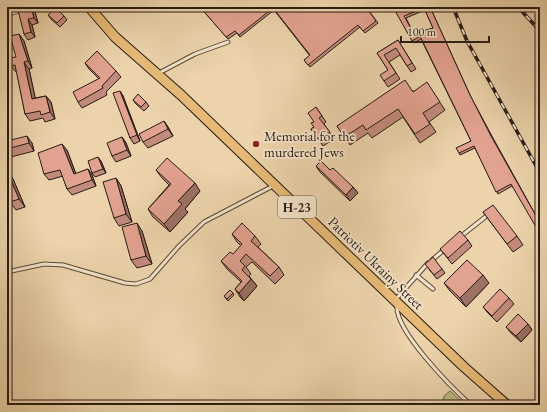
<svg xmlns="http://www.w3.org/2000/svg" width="547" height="412" font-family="'EB Garamond',serif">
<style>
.garden{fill:#bdbb85;stroke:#726b4d}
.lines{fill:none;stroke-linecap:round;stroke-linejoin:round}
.lane-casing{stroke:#59493a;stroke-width:5}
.street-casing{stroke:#59493a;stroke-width:8}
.primary-casing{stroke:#281b15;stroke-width:11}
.lane{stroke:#f3e2c8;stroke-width:3}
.street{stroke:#f3e2c8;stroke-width:6}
.primary{stroke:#e6ba76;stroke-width:9}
.rail-casing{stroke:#281b15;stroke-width:3.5}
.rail{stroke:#f3e2c8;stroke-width:2;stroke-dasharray:6;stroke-linecap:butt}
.wall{fill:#c28b7c;stroke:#281b15;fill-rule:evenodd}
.shaded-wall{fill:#9e7165;stroke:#281b15}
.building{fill:#e2a290;stroke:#281b15;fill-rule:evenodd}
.poi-dot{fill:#8f2418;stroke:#f3e2c8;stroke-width:1.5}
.labels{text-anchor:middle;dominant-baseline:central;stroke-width:3.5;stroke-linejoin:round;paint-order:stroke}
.shield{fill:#f3e2c8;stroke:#65574b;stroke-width:1}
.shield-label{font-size:13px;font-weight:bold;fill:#281b15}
.poi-label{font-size:14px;fill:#281b15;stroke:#f3e2c8;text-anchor:start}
.street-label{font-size:14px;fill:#281b15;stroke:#f3e2c8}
</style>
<rect width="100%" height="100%" fill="#ecd3ab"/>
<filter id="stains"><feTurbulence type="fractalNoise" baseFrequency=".005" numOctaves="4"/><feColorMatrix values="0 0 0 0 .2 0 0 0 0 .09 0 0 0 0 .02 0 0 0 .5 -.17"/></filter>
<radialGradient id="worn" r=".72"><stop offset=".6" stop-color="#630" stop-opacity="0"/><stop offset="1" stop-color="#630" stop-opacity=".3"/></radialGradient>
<path class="garden" d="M450 391 465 405H442L444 396Z"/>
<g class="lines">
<defs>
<path id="lane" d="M159 73 195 54 228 42
M460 237 489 214
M432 260 445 249
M7 272 44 264 63 265 125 283 136 284 150 279 179 246 204 222 273 186
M416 275 433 289
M396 299 428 263
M397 305C394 330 452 388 471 405"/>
<path id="street" d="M7 13 28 7"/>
<path id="primary" d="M89 7 115 37 181 95 464 367 507 405"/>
</defs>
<use href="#lane" class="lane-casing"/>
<use href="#street" class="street-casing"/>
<use href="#primary" class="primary-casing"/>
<use href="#lane" class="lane"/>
<use href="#street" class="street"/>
<use href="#primary" class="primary"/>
<defs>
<path id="rail" d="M453 7 467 41 540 173
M518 7 540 31"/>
</defs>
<use href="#rail" class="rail-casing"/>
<use href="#rail" class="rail"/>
</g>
<path class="wall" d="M28 7 35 12 38 23 32 25 35 37 28 40 24 34Z
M200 7H366L378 23 365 33 360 27 310 67 304 60 310 56 274 10 240 37 237 33 228 39Z
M391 7H430L471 97 493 138 540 223 512 186 498 194 475 148 460 155 459 153 471 141 421 39 414 43 394 8 392 9ZM425 10 433 28 414 34 406 18Z
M48 15 64 16 67 20 60 27 51 19Z
M19 34 24 41 32 68 29 69 35 98 46 96 51 102 55 119 45 122 43 118 30 121 25 114 17 72H16L11 66 16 57Z
M398 40 416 69 411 72 400 55 389 62 400 79 388 87 384 81 388 70 377 53Z
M85 63 116 71 121 77 106 92 107 95 82 108 78 102 99 79 89 69Z
M120 91 123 96 140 141 134 144 130 138Z
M413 91H432L445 110 429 122 436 132 420 143 403 117 372 138 368 133 350 145 337 126Z
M133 100 146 102 149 106 144 111 136 104Z
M316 107 326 122 324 124 334 139 323 146 311 129 314 127V122Z
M164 121 168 127 173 136 148 148 143 142Z
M122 137 126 143 131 156 116 162 112 156Z
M7 141 32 143 34 151 7 158Z
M67 150 76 174 88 169 92 175 96 186 72 195 67 189 63 176 49 180 44 174Z
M101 161 106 173 95 177 92 173Z
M316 166 330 170 353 187 358 193 350 201 320 172Z
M156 170 200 191 185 209 188 212 170 232 153 217 148 209 169 185 162 178Z
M7 171 13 179 25 207 16 210 10 202 9 197 7 198Z
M116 178 121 186 132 222 119 226 114 218Z
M483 212 517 236 523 245 513 252Z
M142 231 152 264 137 268 131 260Z
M232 234 255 236 261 244 258 247 279 267 284 275 275 284 252 262 246 267 251 274 249 276 257 286 244 301 240 297 235 289 241 282 227 269 221 261 233 254 241 246 237 242Z
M468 240 472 246 452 264 445 255 440 249Z
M428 268 442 269 445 273 437 279Z
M444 283H489L466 307 450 291Z
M233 293 234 295 228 301 224 296Z
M509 298 514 304 497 322 488 313 483 307Z
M528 324 532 330 521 342 511 333 506 327Z"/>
<path class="shaded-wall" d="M31 7 35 12 38 23 34 18Z
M28 19 32 25 35 37 31 32Z
M19 34 24 41 32 68 28 61Z
M24 62 29 69 37 106 32 99Z
M120 91 123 96 140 141 137 135Z
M46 96 51 102 55 119 50 112Z
M164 121 168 127 173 136 168 129Z
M27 136 32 143 34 151 29 143Z
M122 137 126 143 131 156 127 150Z
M62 144 67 150 78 180 74 174Z
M98 157 101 161 106 173 103 169Z
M88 169 92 175 96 186 92 180Z
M7 171 13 179 25 207 19 199Z
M116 178 121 186 132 222 126 214Z
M195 183 200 191 185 209 188 212 170 232 164 224 178 201Z
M353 187 358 193 350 201 346 195Z
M137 223 142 231 152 264 146 256Z
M483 275 489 283 466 307 460 298Z
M251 279 257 286 244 301 239 293Z
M528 324 532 330 521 342 516 336Z"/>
<path class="building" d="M28 7H31L34 18 28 19 31 32 24 34 18 10Z
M200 7H366L376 21 363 31 358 25 308 65 304 60 310 55 273 8 239 35 235 31 226 37Z
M393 7H430L470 95 491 136 540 223V234L511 184 496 192 474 146 459 153 456 148 471 141 420 36 412 41ZM424 8 433 28 414 34 404 16Z
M56 8 64 16 57 23 48 15Z
M19 34 28 61 24 62 32 99 46 96 50 112 41 115 40 111 25 114 15 65 11 66 9 58 16 57 10 36Z
M398 40 412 63 407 66 396 48 384 55 396 73 384 81 380 75 388 70 377 53Z
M97 51 116 71 102 86 103 88 78 102 73 92 100 78 85 63Z
M405 80 413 92 427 82 440 102 423 113 430 124 415 134 398 109 366 130 363 125 344 137 337 126Z
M120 91 137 135 130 138 113 93Z
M138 94 146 102 141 107 133 100Z
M316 107 322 116 319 118 330 132 319 140 311 129 314 127 311 123 314 122 308 113Z
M164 121 168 129 143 142 139 134Z
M27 136 29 143 7 149V141Z
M122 137 127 150 112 156 107 143Z
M62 144 74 174 88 169 92 180 67 189 60 170 44 174 38 153Z
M98 157 103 169 92 173 88 161Z
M167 158 195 183 178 201 182 204 164 224 148 209 171 184 156 170Z
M321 161 330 170 333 168 353 187 346 195 316 166Z
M7 171 19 199 10 202 7 191Z
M116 178 126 214 114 218 103 182Z
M493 205 517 236 507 244 483 212Z
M137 223 146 256 131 260 122 227Z
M242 223 255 236 251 241 279 267 270 276 246 254 240 261 245 266 242 270 251 279 239 293 235 289 242 281 221 261 230 252 233 254 242 244 232 234Z
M460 231 468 240 448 258 440 249Z
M433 257 442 269 434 275 425 264Z
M467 260 483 275 460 298 444 283Z
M500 289 509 298 492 316 483 307Z
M230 290 233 293 227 299 224 296Z
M518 314 528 324 516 336 506 327Z"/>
<circle class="poi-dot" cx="256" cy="144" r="4"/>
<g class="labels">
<rect class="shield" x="278" y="196" width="38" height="22" rx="3"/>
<g class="shield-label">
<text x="297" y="207">Н-23</text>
</g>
<g class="poi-label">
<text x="264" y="136">Memorial for the<tspan x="264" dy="16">murdered Jews</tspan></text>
</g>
<g class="street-label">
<text transform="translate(376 263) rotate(44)">Patriotiv Ukrainy Street</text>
</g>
</g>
<rect width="547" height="412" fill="none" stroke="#ecd3ab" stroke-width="24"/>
<rect x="8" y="8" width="531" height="396" fill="none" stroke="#281b15" stroke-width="2"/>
<rect x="12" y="12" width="523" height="388" fill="none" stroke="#281b15"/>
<path d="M401 36v6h88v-6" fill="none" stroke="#281b15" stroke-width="2"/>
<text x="407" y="36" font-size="12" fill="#281b15" stroke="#f3e2c8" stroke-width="3" paint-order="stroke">100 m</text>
<rect width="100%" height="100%" filter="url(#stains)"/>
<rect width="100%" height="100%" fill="url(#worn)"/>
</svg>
